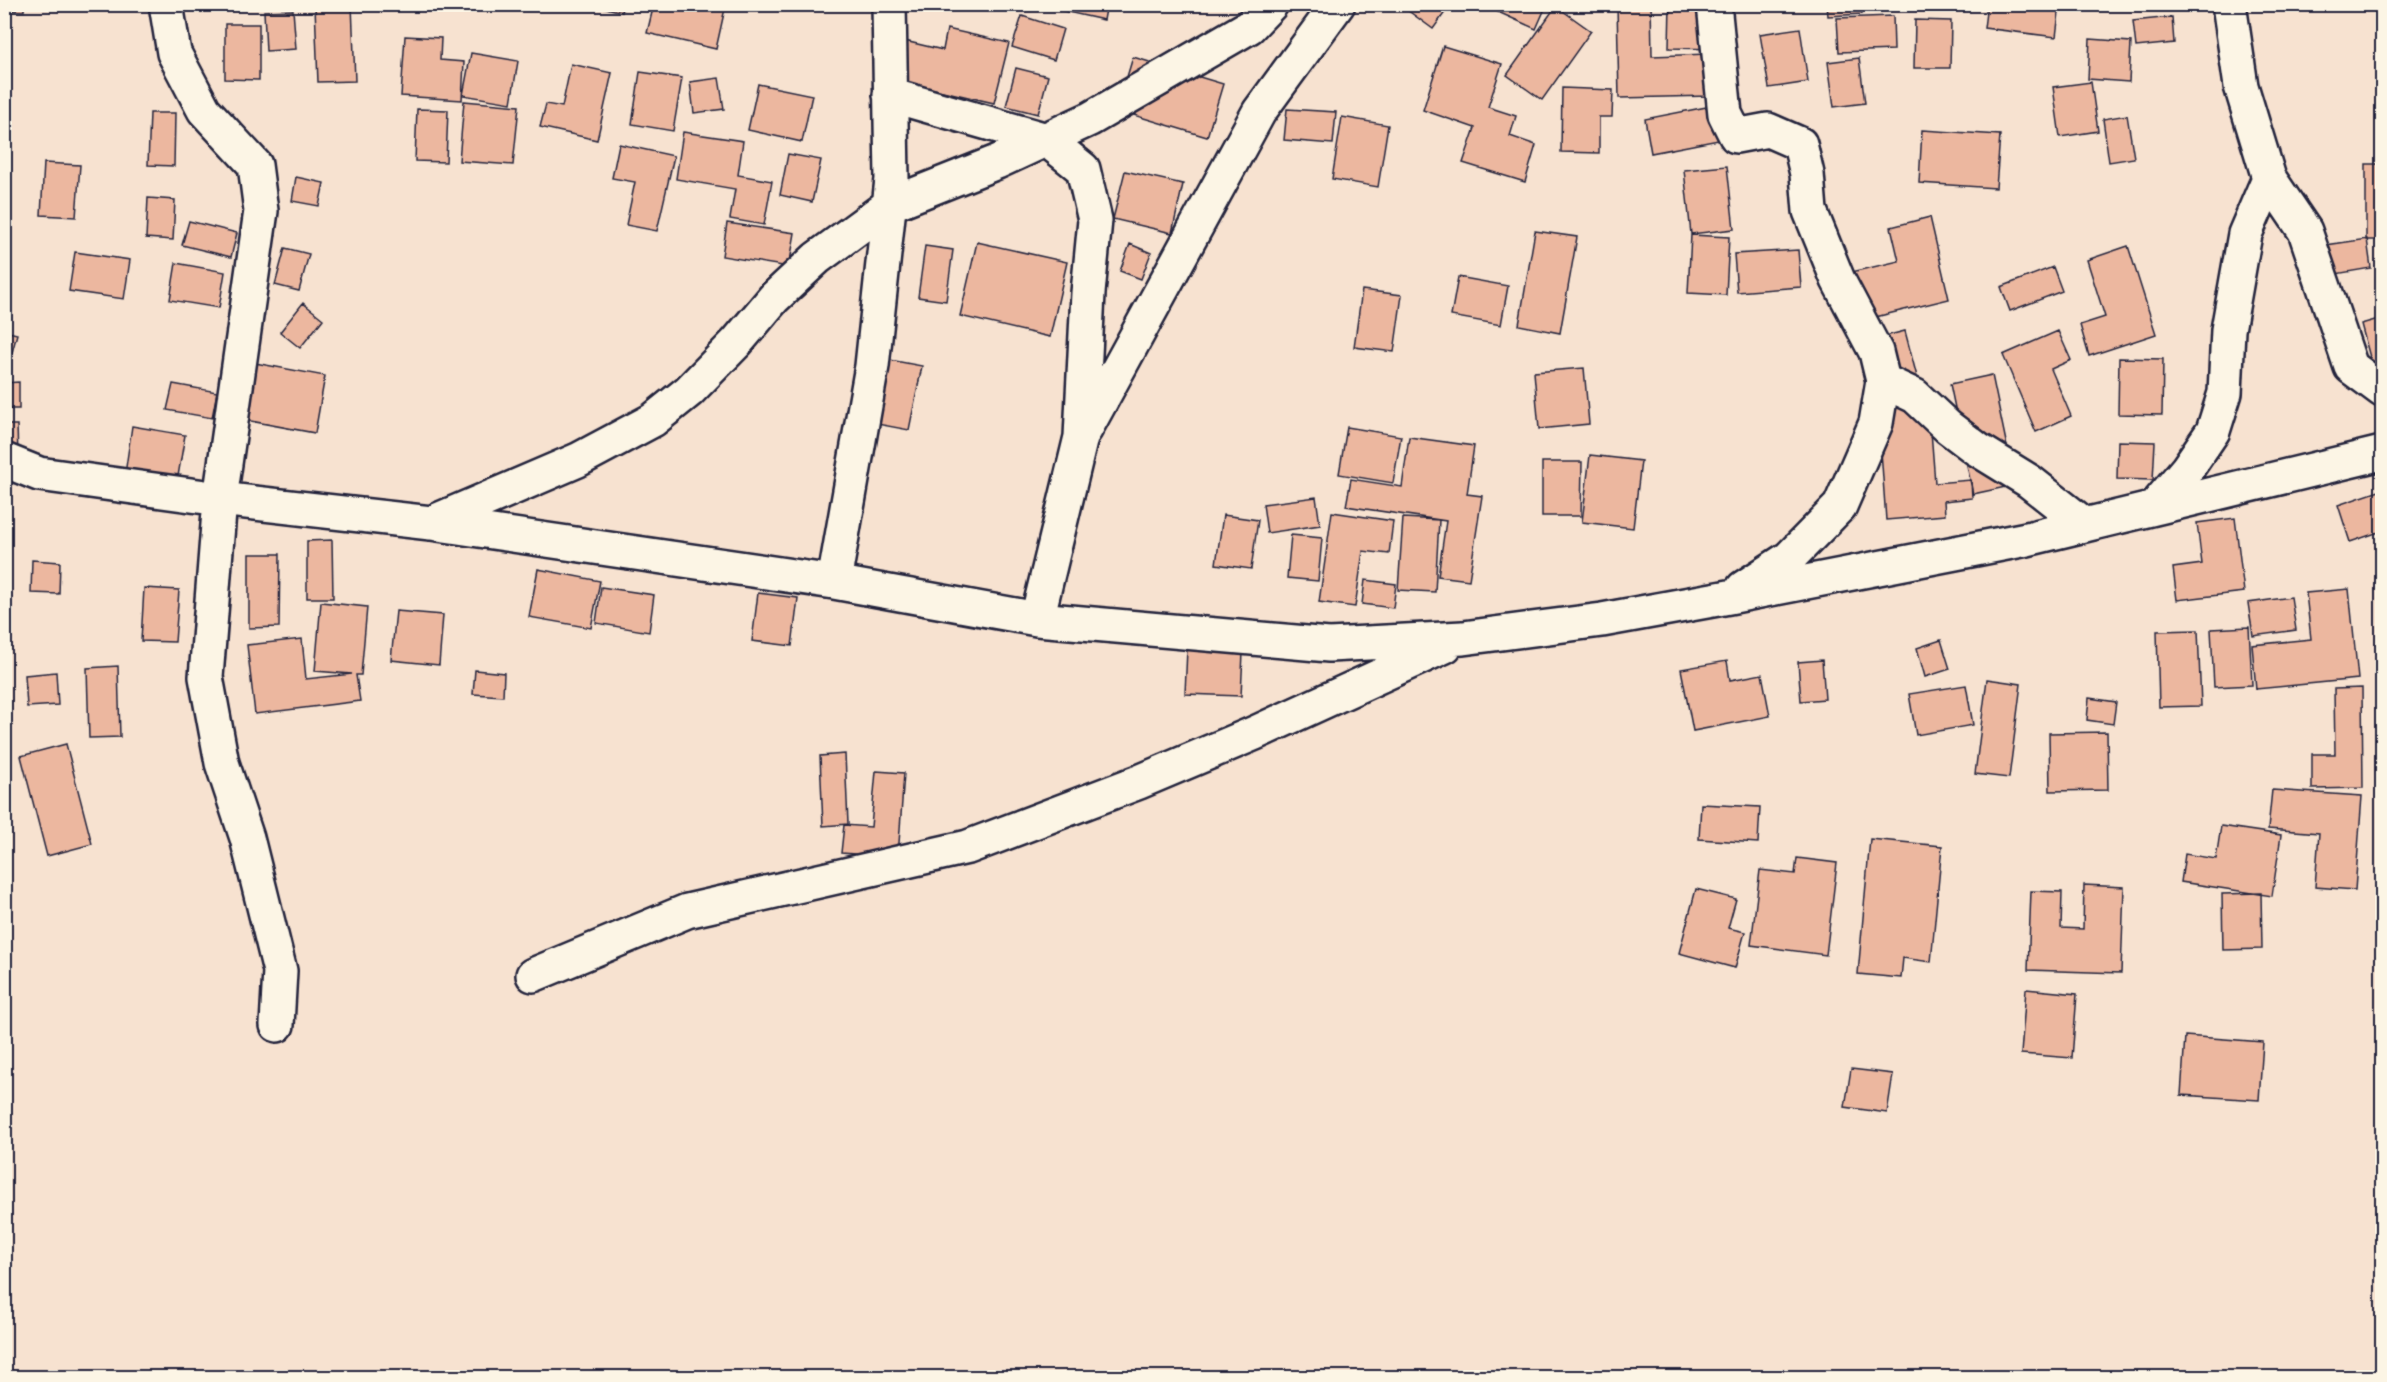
<svg xmlns="http://www.w3.org/2000/svg" width="2387" height="1382" font-family="'Shantell Sans',sans-serif">
<style>
.building{fill:#ecb79f;stroke:#22223b;stroke-width:1.5}
.lines{fill:none;stroke-linecap:round;stroke-linejoin:round}
.street-casing{stroke:#22223b;stroke-width:38}
.street{stroke:#fcf5e5;stroke-width:33}
</style>
<rect width="100%" height="100%" fill="#f7e2d0"/>
<filter id="ink" filterUnits="userSpaceOnUse"><feTurbulence type="fractalNoise" baseFrequency=".0167" numOctaves="2"/><feDisplacementMap in="SourceGraphic" scale="12" xChannelSelector="R" yChannelSelector="G"/><feConvolveMatrix kernelMatrix="1 2 1 2 8 2 1 2 1" color-interpolation-filters="sRGB"/></filter>
<g filter="url(#ink)">
<path class="building" d="M4 4H24V11L4 10Z
M591 4H624L622 12Z
M654 4H726L716 49 647 33Z
M1064 4H1107L1104 20 1063 11Z
M1399 4H1451L1433 29Z
M1488 4H1547L1536 29 1487 7Z
M1617 4H1651L1652 56 1709 54 1710 96 1619 98Z
M1670 4H1721L1720 49 1669 48Z
M1827 4H1861L1862 14 1828 16Z
M1987 4H2060L2056 37 1984 28Z
M352 5 355 81 318 82 315 6Z
M1556 6 1591 31 1542 100 1507 75Z
M293 10 296 49 266 51 264 11Z
M1022 16 1063 29 1054 60 1012 47Z
M1893 16 1894 50 1839 52 1837 18Z
M2172 17 2174 43 2136 47 2133 21Z
M1915 20 1951 21 1950 68H1914Z
M225 24H259V80L225 79Z
M1800 28 1808 82 1769 88 1760 34Z
M947 29 1009 43 994 103 887 78 896 39 943 50Z
M405 36 441 38 440 60 464 62 462 100 401 96Z
M2090 39 2131 42 2129 82 2088 79Z
M1443 46 1502 64 1488 107 1516 116 1510 136 1536 145 1525 182 1463 163 1475 128 1423 110Z
M471 53 518 61 511 103 463 95Z
M1133 57 1223 84 1207 137 1117 110Z
M1859 58 1865 103 1834 107 1828 62Z
M571 64 612 73 597 140 540 127 546 104 562 107Z
M1016 68 1048 76 1038 114 1006 106Z
M640 72 682 78 673 131 632 124Z
M719 78 724 109 694 113 690 82Z
M2091 82 2098 131 2060 137 2053 87Z
M758 84 812 95 802 142 748 130Z
M1562 88 1613 90 1612 117H1599V153L1561 152Z
M464 101 519 106 513 165 459 161Z
M1722 104 1729 138 1651 153 1645 119Z
M417 109 448 110 446 162 415 161Z
M1287 109 1336 112 1333 144 1284 140Z
M150 113H175L174 166 148 165Z
M2127 115 2134 158 2109 162 2103 119Z
M1342 117 1388 125 1378 187 1332 179Z
M1922 130 2000 135 1996 188 1919 183Z
M683 132 743 141 738 175 772 181 764 225 730 219 735 189 676 179Z
M619 144 674 156 657 231 626 225 635 182 612 178Z
M788 154 821 160 812 202 780 195Z
M44 163 80 165 76 217 41 215Z
M2366 164H2382V240H2366Z
M1727 166 1734 229 1691 234 1684 170Z
M1125 171 1183 184 1172 233 1113 219Z
M296 177 324 183 319 206 292 201Z
M148 198 175 200 173 240 146 238Z
M1930 217 1949 299 1855 322 1843 274 1899 261 1891 227Z
M189 221 237 233 231 257 182 245Z
M727 223 795 233 789 267 722 256Z
M1535 231 1577 237 1560 333 1519 325Z
M1691 235 1729 237 1726 295 1688 293Z
M2367 239 2371 268 2330 275 2326 245Z
M977 242 1067 262 1050 337 960 316Z
M1130 244 1151 253 1141 279 1120 271Z
M925 246 953 250 946 301 918 297Z
M2128 246 2156 334 2089 356 2080 325 2105 317 2087 260Z
M285 248 309 254 299 291 275 285Z
M1798 250 1801 287 1737 292 1734 254Z
M75 252 130 260 124 299 69 291Z
M176 263 225 272 219 308 170 300Z
M2053 267 2062 291 2010 311 2001 287Z
M1458 277 1508 286 1501 325 1451 316Z
M1362 290 1402 295 1394 352 1354 347Z
M303 303 323 319 300 348 280 332Z
M2382 318V402L2361 324Z
M4 331 17 334 8 367 4 366Z
M1905 331 1922 396 1858 343Z
M2058 331 2071 360 2051 369 2071 416 2036 432 2003 355Z
M2119 358 2163 359 2162 415 2118 414Z
M890 360 922 366 909 430 877 424Z
M255 363 325 376 315 433 245 420Z
M1584 368 1589 424 1539 429 1534 372Z
M1992 375 2015 485 1973 494 1950 384Z
M19 382V409H4V383Z
M173 384 217 392 212 418 167 410Z
M1929 405 1935 483 1971 480 1972 498 1944 501 1945 515 1886 520 1878 409Z
M4 425H17L18 456H4Z
M132 426 185 435 177 482 125 474Z
M1347 427 1401 436 1393 483 1339 474Z
M1409 437 1474 446 1467 494 1482 496 1469 580 1438 576 1446 521 1346 506 1351 479 1402 487Z
M2118 441 2155 442 2153 480 2117 479Z
M1590 455 1641 461 1633 528 1582 522Z
M1542 462H1582L1581 516H1542Z
M2382 490V531L2350 542 2338 505Z
M1316 497 1320 525 1267 533 1263 504Z
M1332 512 1393 521 1389 554 1363 551 1355 607 1319 602Z
M1223 515 1258 520 1251 569 1216 564Z
M1403 518 1439 520 1435 592 1398 590Z
M2235 518 2244 592 2177 600 2173 568 2202 564 2197 523Z
M1291 535 1322 538 1318 581 1287 578Z
M332 540 333 598H307V541Z
M249 554H280L279 627 249 628Z
M32 560 60 562 59 594 31 593Z
M538 569 600 581 591 628 529 617Z
M1365 580 1396 584 1393 608 1362 604Z
M601 587 654 595 649 632 596 623Z
M144 588 179 590 175 642 141 641Z
M2349 589 2358 679 2256 689 2252 645 2311 639 2306 593Z
M758 593 798 598 792 646 752 641Z
M2291 597 2296 630 2253 636 2248 603Z
M321 602 367 607 361 675H356L360 701 255 714 247 645 302 639 306 679 352 674 315 671Z
M396 611 443 615 439 665 391 660Z
M2249 627 2252 685 2214 687 2211 629Z
M2198 630 2201 706 2159 707 2157 631Z
M1941 640 1950 669 1925 677 1917 648Z
M1187 649 1243 652 1241 696 1185 694Z
M1822 660 1825 699 1801 701 1798 662Z
M1727 661 1730 680 1762 674 1770 716 1693 731 1681 669Z
M118 666 120 737 89 738 87 668Z
M475 670 504 673 503 696 473 694Z
M56 672 58 705 27 707 25 675Z
M1987 679 2021 684 2009 778 1975 774Z
M1966 685 1973 725 1916 735 1909 694Z
M2362 688 2363 788 2312 789V754H2335L2334 689Z
M2089 698 2116 702 2113 724 2087 720Z
M2107 732 2108 790 2050 791 2049 733Z
M66 744 92 844 47 856 21 756Z
M845 754 848 824 823 826 820 756Z
M876 771 904 773 898 857 841 853 844 825 871 827Z
M2272 790 2362 796 2355 890 2315 887 2319 833 2268 829Z
M1701 804 1760 807 1758 843 1699 839Z
M2221 826 2281 835 2272 896 2181 882 2185 854 2216 859Z
M1870 839 1942 846 1931 962 1903 958 1901 978 1858 974Z
M1797 858 1837 863 1826 955 1751 945 1760 870 1795 874Z
M2084 885 2124 887 2121 973 2028 970 2031 891 2062 892 2061 928 2083 929Z
M1696 889 1736 899 1728 928 1745 932 1735 968 1679 953Z
M2261 893 2262 949 2223 950 2222 894Z
M2026 989 2077 994 2072 1058 2021 1054Z
M2185 1036 2263 1042 2259 1100 2181 1095Z
M1851 1069 1893 1074 1887 1113 1845 1107Z"/>
<g class="lines">
<defs>
<path id="street" d="M166 4 174 53 204 110 255 165 261 211 220 499 206 677 222 763 247 838 280 971 277 1025
M1714 4 1725 114 1736 136 1768 130 1800 144 1807 174 1810 211 1838 280 1876 352 1883 381 1876 423 1840 506 1789 558 1743 588
M2229 4 2241 86 2269 178 2305 231 2351 367 2382 390
M890 95 1047 140 1083 169 1095 220 1088 293 1081 437 1037 619
M1883 381 1915 396 1948 427 1977 449 2029 481 2085 525
M1085 430 1259 112 1338 4
M4 460 39 474 220 499 431 523 834 582 1037 619 1329 645 1463 638 1602 620 1729 597 2027 539 2382 453
M2154 508 2187 469 2213 431 2225 393 2228 330 2245 234 2269 178
M431 523 578 460 653 420 689 391 737 342 774 298 817 258 889 205 997 162 1090 119 1249 27 1271 4
M834 582 872 366 892 179 889 4
M533 975 687 911 968 847 1139 782 1255 733 1445 646"/>
</defs>
<use href="#street" class="street-casing"/>
<use href="#street" class="street"/>
</g>
</g>
<rect width="2387" height="1382" fill="none" stroke="#fcf5e5" stroke-width="24"/>
<rect x="12" y="12" width="2363" height="1358" fill="none" stroke="#22223b" stroke-width="2" filter="url(#ink)"/>
</svg>
